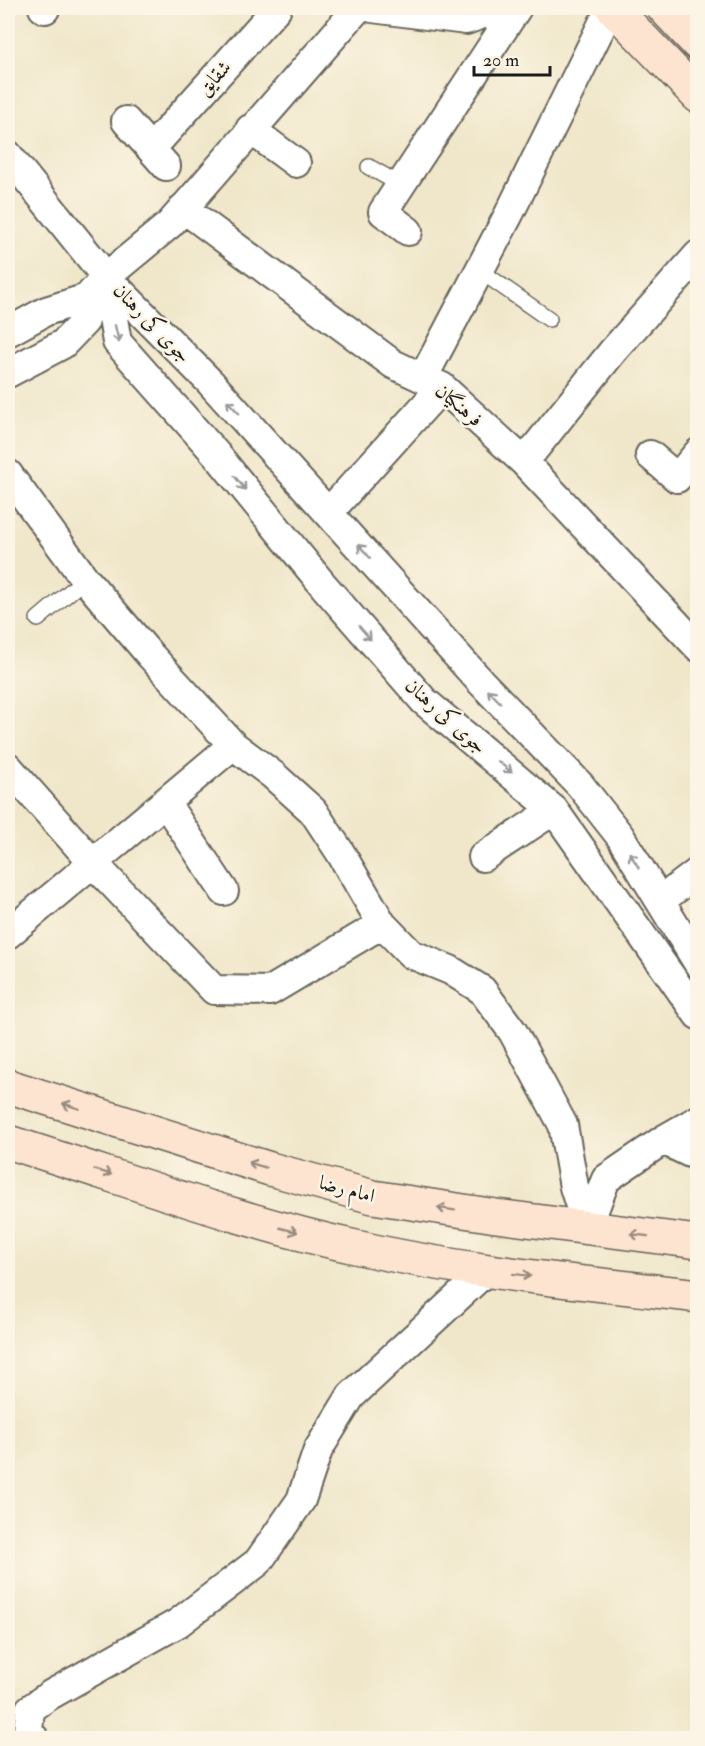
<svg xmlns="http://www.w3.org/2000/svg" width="705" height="1746" font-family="'IM FELL Double Pica',Amiri,serif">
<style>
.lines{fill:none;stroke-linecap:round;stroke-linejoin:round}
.service-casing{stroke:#666359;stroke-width:18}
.minor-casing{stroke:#666359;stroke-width:32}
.secondary-casing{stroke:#666359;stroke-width:36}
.service{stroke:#fff;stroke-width:15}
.minor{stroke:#fff;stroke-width:28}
.secondary{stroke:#fde4d0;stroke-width:33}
.oneway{stroke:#999}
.oneway2{stroke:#988a7f}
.labels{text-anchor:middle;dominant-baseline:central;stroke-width:5;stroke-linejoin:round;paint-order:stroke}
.street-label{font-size:20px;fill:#1c1c1c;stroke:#fcf5e5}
</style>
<rect width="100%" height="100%" fill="#fcf5e5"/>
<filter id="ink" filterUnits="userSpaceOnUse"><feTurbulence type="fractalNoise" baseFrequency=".0167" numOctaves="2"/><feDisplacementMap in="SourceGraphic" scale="12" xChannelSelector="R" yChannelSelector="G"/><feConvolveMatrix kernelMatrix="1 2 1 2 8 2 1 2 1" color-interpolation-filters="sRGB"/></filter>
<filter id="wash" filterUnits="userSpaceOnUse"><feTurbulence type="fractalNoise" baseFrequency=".008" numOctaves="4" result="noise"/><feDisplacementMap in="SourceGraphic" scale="24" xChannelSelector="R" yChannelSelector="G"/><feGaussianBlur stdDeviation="1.35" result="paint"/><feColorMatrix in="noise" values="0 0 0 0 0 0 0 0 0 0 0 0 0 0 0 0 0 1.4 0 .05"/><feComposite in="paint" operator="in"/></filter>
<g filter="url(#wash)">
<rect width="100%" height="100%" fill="#f0e7ca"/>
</g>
<g filter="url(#ink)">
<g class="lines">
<defs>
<path id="service" d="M369 167 401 185
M479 270 549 319
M38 619 85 579"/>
<path id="minor" d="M43 8 45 9
M372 8 466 20 500 8
M126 121 166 166
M250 129 296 163
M151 149 277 8
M8 155 106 277 210 382 481 682 580 785 620 836 698 963
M183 208 393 364 442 387 524 462 698 647
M408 231 383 212 517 8
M106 277 117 342 217 455 324 586 424 701 554 810 698 1015
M8 332 46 311 87 298 106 277 170 224 358 8
M8 373 63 344 85 321 87 298
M423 378 509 214 603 23 616 11
M650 455 677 478 698 453
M524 462 613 351 698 255
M8 474 85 579 150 655 233 745 273 775 313 811 340 852 382 924 411 954 450 970 482 990 513 1032 563 1125 574 1187 587 1228
M329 512 442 387
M8 767 93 863 214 990 270 991 382 924
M165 802 224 891
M483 857 554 810
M660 901 698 872
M8 934 233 745
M663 1140 690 1153 698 1151
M587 1228 606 1179 663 1140 698 1120
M34 1738 28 1731 30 1709 50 1695 178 1623 258 1562 301 1500 318 1450 351 1396 486 1271"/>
<path id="secondary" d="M613 8 698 96
M664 8 698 44
M8 1086 270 1169 373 1197 496 1216 698 1242
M8 1142C124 1178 240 1222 360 1248 471 1273 585 1282 698 1296"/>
</defs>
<use href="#service" class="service-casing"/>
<use href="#minor" class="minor-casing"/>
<use href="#secondary" class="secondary-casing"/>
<use href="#service" class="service"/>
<use href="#minor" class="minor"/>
<use href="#secondary" class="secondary"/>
</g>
<defs><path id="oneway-shaft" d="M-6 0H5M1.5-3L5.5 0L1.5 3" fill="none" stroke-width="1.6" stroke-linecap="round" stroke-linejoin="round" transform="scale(1.5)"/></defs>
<g class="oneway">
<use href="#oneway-shaft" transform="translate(117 334) rotate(77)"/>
<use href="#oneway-shaft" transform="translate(233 407) rotate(-133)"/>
<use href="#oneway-shaft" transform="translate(240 483) rotate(51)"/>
<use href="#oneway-shaft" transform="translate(364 551) rotate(-132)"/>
<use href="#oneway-shaft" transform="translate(365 633) rotate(49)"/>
<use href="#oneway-shaft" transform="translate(494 696) rotate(-134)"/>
<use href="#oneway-shaft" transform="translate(505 767) rotate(39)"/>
<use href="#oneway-shaft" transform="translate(634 860) rotate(-121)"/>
</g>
<g class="oneway2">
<use href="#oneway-shaft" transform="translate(71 1106) rotate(-162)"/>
<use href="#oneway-shaft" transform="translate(257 1165) rotate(-163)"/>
<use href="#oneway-shaft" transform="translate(103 1172) rotate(17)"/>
<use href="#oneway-shaft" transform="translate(446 1209) rotate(-171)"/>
<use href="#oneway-shaft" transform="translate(289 1230) rotate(14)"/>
<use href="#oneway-shaft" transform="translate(639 1235) rotate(-173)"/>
<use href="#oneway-shaft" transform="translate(522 1275) rotate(7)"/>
</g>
</g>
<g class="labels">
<g class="street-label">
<text transform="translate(214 78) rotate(-48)">شقایق</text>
<text transform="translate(152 323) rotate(46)">جوی کی رهنان</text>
<text transform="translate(459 405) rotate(40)">فرهنگیان</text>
<text transform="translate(446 716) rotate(42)">جوی کی رهنان</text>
<text transform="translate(347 1189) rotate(15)">امام رضا</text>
</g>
</g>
<rect width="705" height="1746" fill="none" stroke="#fcf5e5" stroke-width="30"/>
<path d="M474 66v9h76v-9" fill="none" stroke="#1c1c1c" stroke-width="3"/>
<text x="483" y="66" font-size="18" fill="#1c1c1c" stroke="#fcf5e5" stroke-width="4.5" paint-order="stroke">20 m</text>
</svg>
